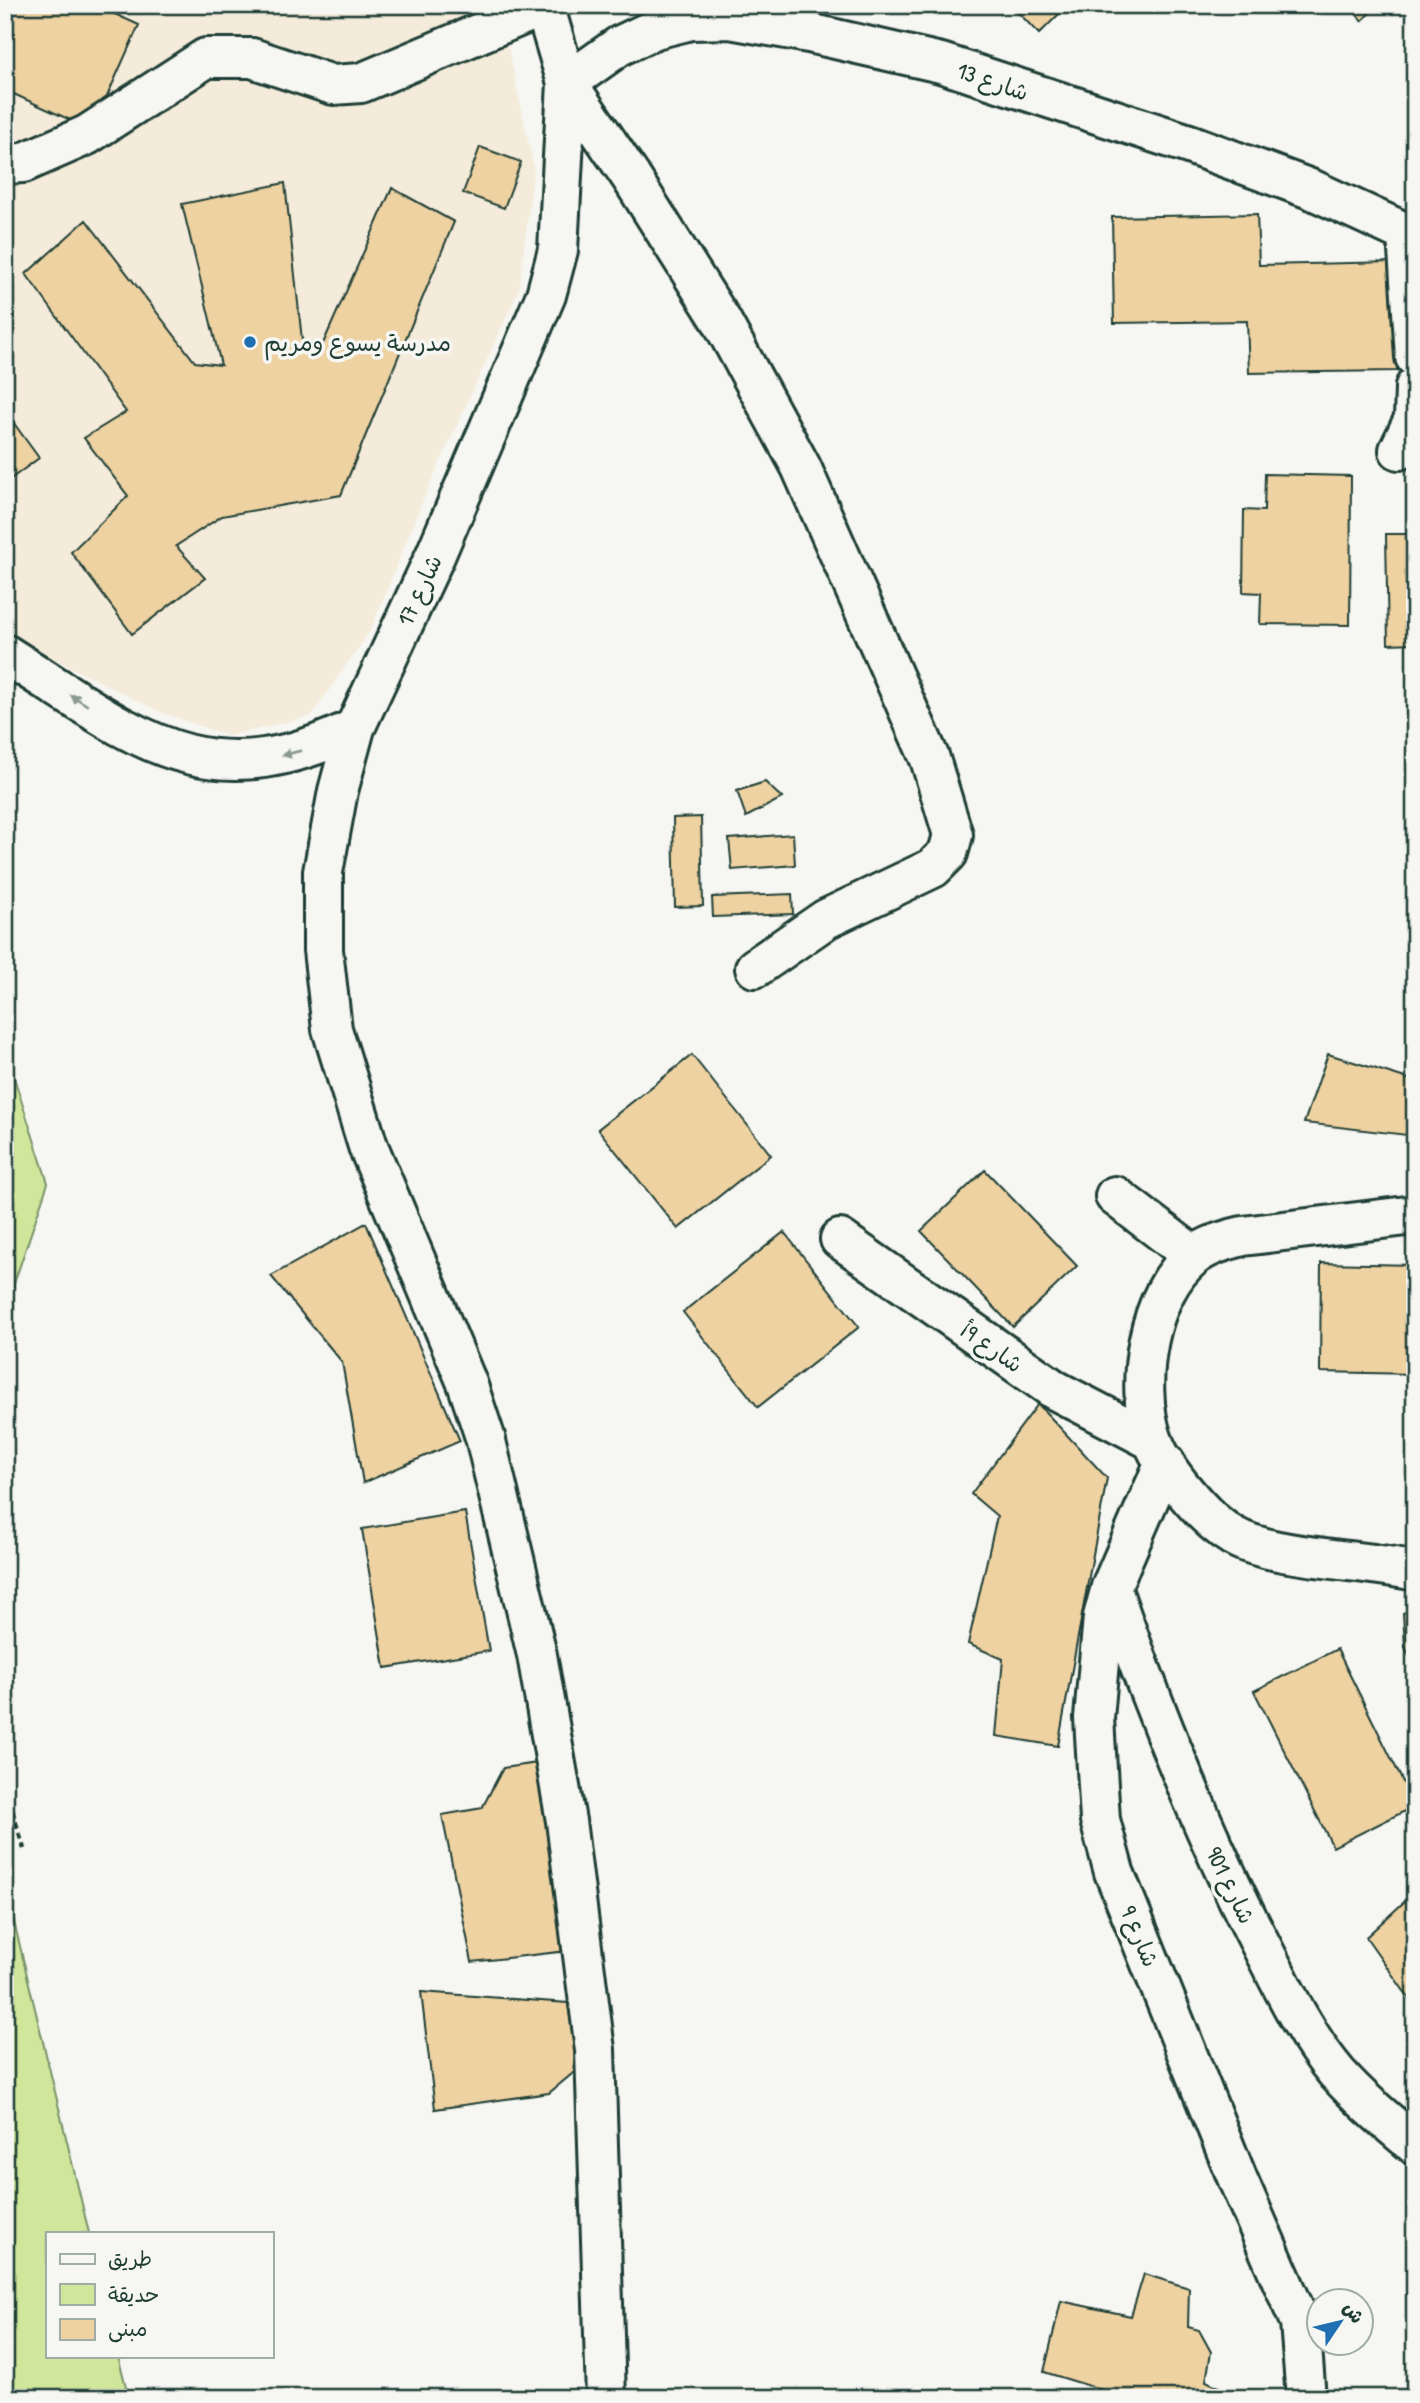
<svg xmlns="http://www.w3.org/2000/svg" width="1420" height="2403" font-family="'Patrick Hand','Playpen Sans Arabic',sans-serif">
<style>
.built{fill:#f4ebda}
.green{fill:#cfe69b;stroke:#779268;stroke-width:2}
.building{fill:#eed2a2;stroke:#1f3d34;stroke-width:2}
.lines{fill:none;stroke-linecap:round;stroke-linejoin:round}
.minor-casing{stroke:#1f3d34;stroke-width:44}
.path{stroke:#1f3d34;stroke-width:4.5;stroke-dasharray:7 5;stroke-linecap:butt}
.minor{stroke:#f6f6f2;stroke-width:38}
.oneway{fill:#8a9a93}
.poi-dot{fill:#1f6fb2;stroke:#f6f6f2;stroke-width:2.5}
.labels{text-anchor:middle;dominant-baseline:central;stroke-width:7;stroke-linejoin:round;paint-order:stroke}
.street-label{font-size:23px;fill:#1f3d34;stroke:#f6f6f2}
.poi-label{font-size:23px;fill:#1f3d34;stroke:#f6f6f2;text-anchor:start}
</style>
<rect width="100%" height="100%" fill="#f6f6f2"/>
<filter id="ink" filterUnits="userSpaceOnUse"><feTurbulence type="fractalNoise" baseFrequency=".0143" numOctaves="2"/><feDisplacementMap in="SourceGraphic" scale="14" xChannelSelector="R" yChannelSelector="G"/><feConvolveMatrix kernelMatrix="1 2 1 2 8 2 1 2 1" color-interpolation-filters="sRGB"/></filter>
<g filter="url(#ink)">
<path class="built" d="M5 5H499L534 168 519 289 426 493 370 631 311 716 228 736 158 711 5 634Z"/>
<path class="green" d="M5 1050 48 1183 5 1310Z
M5 1884 89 2233H47V2356H118L129 2398H5Z"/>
<path class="building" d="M5 5H95L139 25 92 130 5 90Z
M1011 5H1068L1039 34Z
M1349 5H1377L1362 21Z
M480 147 521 162 504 208 463 193Z
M285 183 302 340 322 346 392 188 454 222 341 495 222 516 176 546 205 578 132 634 71 552 128 496 84 438 126 412 26 274 86 220 195 362 221 365 182 204Z
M1257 214 1259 265 1395 262 1397 371 1249 373 1247 321 1114 323 1112 217Z
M5 411 39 458 5 483Z
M1265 474 1351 476 1350 625 1260 624 1261 593 1243 592 1244 510 1264 511Z
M1386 534H1415V643L1388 644Z
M765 782 782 798 746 817 737 791Z
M701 817 703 906 675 907 673 818Z
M793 834 795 865 732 870 729 839Z
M792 894 793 914 713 917 712 897Z
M1328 1054 1415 1081V1136L1304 1123Z
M692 1055 771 1155 678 1229 598 1129Z
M985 1170 1077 1266 1013 1327 921 1231Z
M366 1223 460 1441 363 1483 342 1362 271 1276Z
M784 1232 859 1327 758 1407 683 1312Z
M1321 1263 1415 1265V1374L1320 1372Z
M1038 1404 1107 1478 1058 1746 996 1736 1003 1659 968 1644 997 1516 971 1494Z
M465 1512 489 1651 385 1668 362 1529Z
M1415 1609V1669L1405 1647 1403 1613Z
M1337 1649 1415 1806 1333 1847 1254 1691Z
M545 1762 567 1951 472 1962 442 1815 482 1808 503 1768Z
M1415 1892V2003L1413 2004 1366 1937Z
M421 1992 568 2003 578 2069 549 2093 435 2109Z
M1144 2274 1189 2288 1188 2327 1199 2330 1211 2352 1206 2381 1219 2387 1216 2398H1129L1044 2372 1061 2301 1131 2316Z"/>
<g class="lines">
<defs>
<path id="minor" d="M544 5 567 83 631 177 721 320 801 467 930 759 953 835 948 853 933 868 826 919 755 968
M567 83 558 250 546 295 435 556 355 728 338 791 323 872V950L332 1029 368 1146 467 1383 485 1437 537 1655 566 1821 595 2050 606 2398
M567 83 619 46 655 29 691 20 730 19 809 33 941 63 1189 144 1313 190 1415 237
M5 164 23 163 87 135 206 58H252L333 85 361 83 544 6
M1407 235 1415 357
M1399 450 1414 419 1415 387
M5 654C131 733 203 803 355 728
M1115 1196 1194 1256
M1415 1215 1243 1236C1226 1240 1208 1245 1194 1256 1147 1293 1134 1385 1152 1438 1163 1470 1204 1519 1233 1536 1272 1559 1366 1559 1415 1571
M840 1239 1055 1390 1153 1441
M1165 1462 1111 1587 1103 1617 1094 1718 1100 1820 1114 1872 1238 2180 1300 2322 1306 2398
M1111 1587C1154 1710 1201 1829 1261 1945 1283 1988 1305 2035 1337 2073 1360 2099 1388 2122 1415 2145"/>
</defs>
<use href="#minor" class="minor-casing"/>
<path class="path" d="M5 1787 24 1849"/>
<use href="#minor" class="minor"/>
</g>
<defs><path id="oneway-solid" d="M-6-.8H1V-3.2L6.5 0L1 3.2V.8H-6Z" transform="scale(1.75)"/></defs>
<g class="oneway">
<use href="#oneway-solid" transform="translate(79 700) rotate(-148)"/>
<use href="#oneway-solid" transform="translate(292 753) rotate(165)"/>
</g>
</g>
<circle class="poi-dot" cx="250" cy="342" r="7"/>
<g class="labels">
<g class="street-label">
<text transform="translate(993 81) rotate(19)">شارع 13</text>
<text transform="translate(419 590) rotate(-65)">شارع 17</text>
<text transform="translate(992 1347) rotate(35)">شارع 9أ</text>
<text transform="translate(1231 1885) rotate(64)">شارع 901</text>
<text transform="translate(1140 1936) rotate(67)">شارع 9</text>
</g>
<g class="poi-label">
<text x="264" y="342">مدرسة يسوع ومريم</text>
</g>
</g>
<rect width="1420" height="2403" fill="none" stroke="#f6f6f2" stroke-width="28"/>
<rect x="14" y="14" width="1392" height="2375" fill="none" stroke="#1f3d34" stroke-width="2.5" filter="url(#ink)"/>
<rect x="46" y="2232" width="228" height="126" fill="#f6f6f2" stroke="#a0aca6" stroke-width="2"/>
<rect x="60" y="2254" width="35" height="10" fill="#f6f6f2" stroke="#a0aca6" stroke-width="2"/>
<text x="108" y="2266" font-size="21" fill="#1f3d34">طريق</text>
<rect x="60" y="2284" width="35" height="21" fill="#cfe69b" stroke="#a0aca6" stroke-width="2"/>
<text x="108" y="2302" font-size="21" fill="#1f3d34">حديقة</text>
<rect x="60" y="2319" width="35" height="21" fill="#eed2a2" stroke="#a0aca6" stroke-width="2"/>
<text x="108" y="2336" font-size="21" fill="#1f3d34">مبنى</text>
<g transform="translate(1340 2322) rotate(55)"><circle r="33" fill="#f6f6f2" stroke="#a0aca6" stroke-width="2"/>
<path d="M0-5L12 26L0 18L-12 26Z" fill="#1f6fb2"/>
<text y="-10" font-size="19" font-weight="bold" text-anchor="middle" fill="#1f3d34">ش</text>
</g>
</svg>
